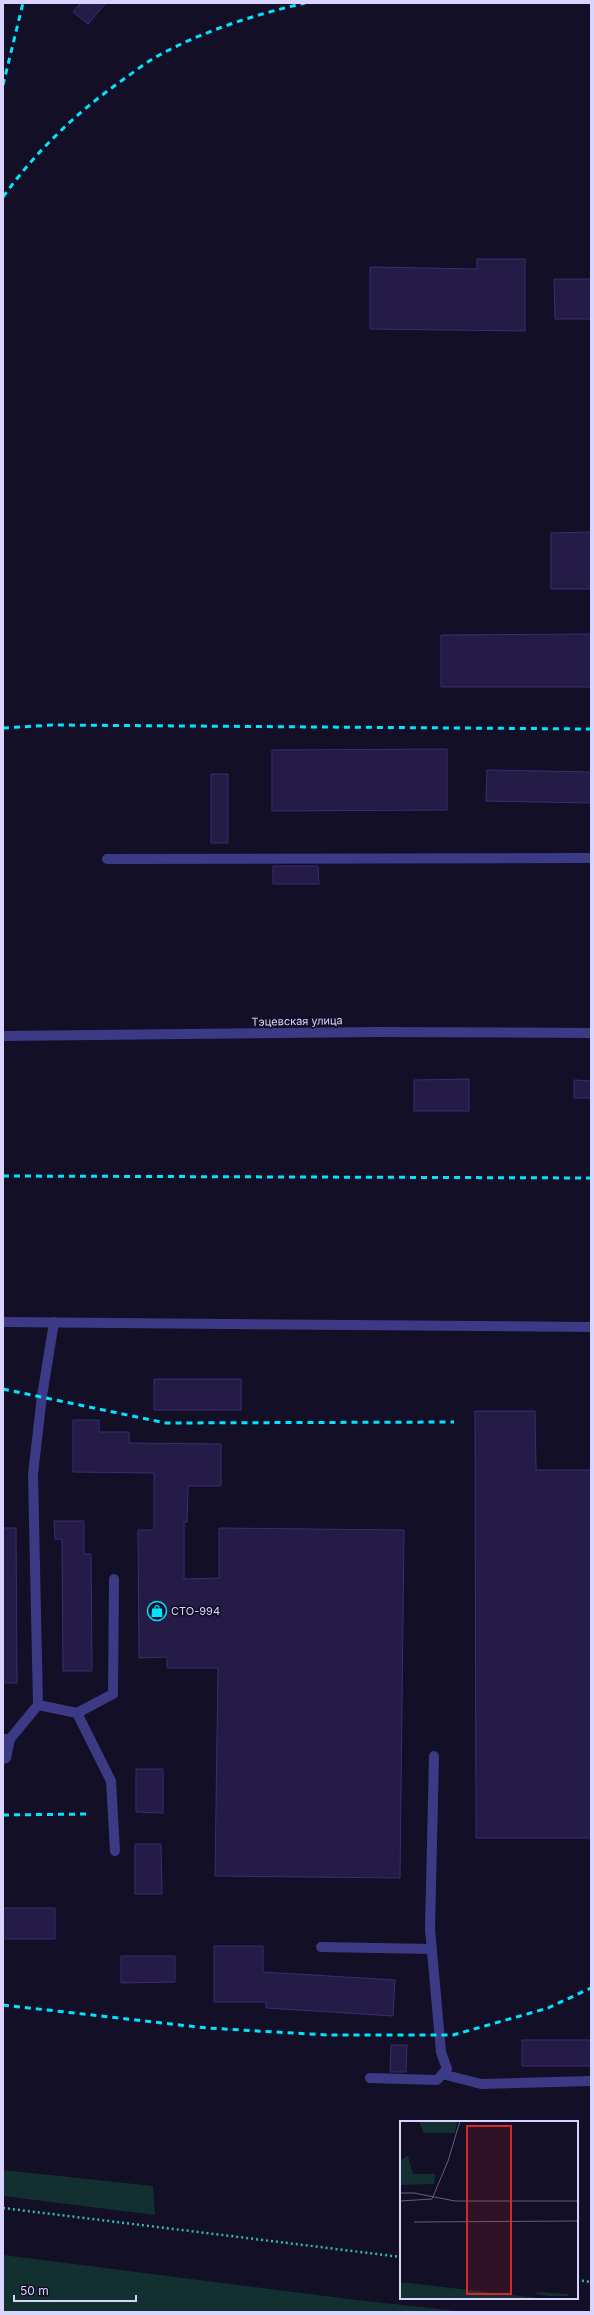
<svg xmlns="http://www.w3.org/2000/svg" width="594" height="2315" font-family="Inter,sans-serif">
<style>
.green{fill:#12302f}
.building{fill:#241b47;stroke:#3b2d73}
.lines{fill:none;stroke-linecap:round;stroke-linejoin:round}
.path{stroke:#2fb8b0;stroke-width:2.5;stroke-dasharray:2 3;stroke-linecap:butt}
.minor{stroke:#3d3a85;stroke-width:10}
.rail{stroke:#00e5ff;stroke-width:3;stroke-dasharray:6 5;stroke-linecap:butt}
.labels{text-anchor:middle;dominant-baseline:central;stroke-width:3.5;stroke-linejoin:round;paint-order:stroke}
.street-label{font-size:11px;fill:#d9d4ff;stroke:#130f26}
.poi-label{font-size:11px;fill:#d9d4ff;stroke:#130f26;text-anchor:start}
.inset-road{fill:none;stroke:#625e7d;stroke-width:1}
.view{fill:#d62828;fill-opacity:0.15;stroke:#d62828;stroke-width:2}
.inset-edge{fill:none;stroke:#d9d4ff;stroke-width:2}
</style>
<rect width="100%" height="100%" fill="#130f26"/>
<path class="green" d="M3 2170 153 2186 155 2215 3 2196Z
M3 2255 365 2301 468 2312H3Z"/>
<path class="building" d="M81 3H106L88 24 73 12Z
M477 259H525V331L370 329V267L477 269Z
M554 279H591V319H555Z
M591 532V589H551V533Z
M591 634V687H441V635Z
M447 749V810L272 811V750Z
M487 770 591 772V803L486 801Z
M211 774H228V843H211Z
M273 866H318L319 884H273Z
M469 1079V1111H414V1080Z
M574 1080 591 1081V1098H574Z
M154 1379H241V1410H154Z
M475 1411H535L536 1470H591V1838H476Z
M73 1420H99V1432H129V1443L221 1444V1486H188L187 1522H184V1579L219 1578V1528L404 1530 400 1878 215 1876 218 1668H167V1657L139 1658 138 1530H154V1473L73 1472Z
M54 1521H84V1554H91L92 1671H63L62 1539H55Z
M3 1528H16L17 1683H3Z
M136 1769H163V1813L136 1812Z
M135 1844H161L162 1894H135Z
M3 1908H55V1939H3Z
M214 1946H263V1972L395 1980 393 2016 266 2008V2002H214Z
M121 1956H175V1982L121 1983Z
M522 2040H591V2066H522Z
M391 2045H407L406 2072H390Z"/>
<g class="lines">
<path class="path" d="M3 2208 401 2257
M577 2280 591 2282"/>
<path class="minor" d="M107 859 591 858
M3 1036 377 1032 591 1033
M3 1322 591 1327
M54 1322 42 1396 33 1474 38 1705 77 1713 113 1694 114 1579
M77 1713 111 1781 115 1851
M3 1739H10L38 1705
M3 1759 6 1758 10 1739
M321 1947 432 1949
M442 2074 481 2084 591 2081
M370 2078 437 2080 447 2069 441 2052 430 1929 434 1756"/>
<path class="rail" d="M3 85 23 3
M3 197C37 150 77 112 124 79 134 72 144 64 154 58 200 32 253 15 305 3
M3 728 53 725 591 729
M3 1176 591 1178
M3 1389 166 1423 454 1422
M3 1815 90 1814
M3 2005 207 2028 327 2035H453L548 2008 591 1988"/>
</g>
<defs>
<symbol id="shop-ring" viewBox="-11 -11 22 22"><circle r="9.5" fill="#130f26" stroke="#00e5ff" stroke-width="1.5"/><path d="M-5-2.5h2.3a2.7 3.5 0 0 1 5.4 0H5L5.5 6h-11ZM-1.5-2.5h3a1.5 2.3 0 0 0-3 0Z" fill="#00e5ff"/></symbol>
</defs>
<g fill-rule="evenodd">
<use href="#shop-ring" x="146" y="1600" width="22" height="22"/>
</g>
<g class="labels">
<g class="street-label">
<text transform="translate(297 1021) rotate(-1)">Тэцевская улица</text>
</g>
<g class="poi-label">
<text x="171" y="1611">СТО-994</text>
</g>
</g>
<g transform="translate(400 2121)">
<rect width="178" height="178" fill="#130f26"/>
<path d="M19 0H57L55 12H24ZM8 35 13 53H35L34 63 0 64V39ZM0 161 94 172 147 178H0ZM137 171 168 173 169 175H149L136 173Z" fill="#12302f"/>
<path class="inset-road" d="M0 72H14L55 80H178M0 80 32 78 48 40 60 0M14 101 178 100"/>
<path class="view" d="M67 5H111V173H67Z"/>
<rect width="178" height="178" class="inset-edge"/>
</g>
<rect width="594" height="2315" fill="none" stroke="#d9d4ff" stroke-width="8"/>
<path d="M14 2295v6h122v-6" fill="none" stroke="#d9d4ff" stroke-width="2"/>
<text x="20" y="2295" font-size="12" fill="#d9d4ff" stroke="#130f26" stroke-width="3" paint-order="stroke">50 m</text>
</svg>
